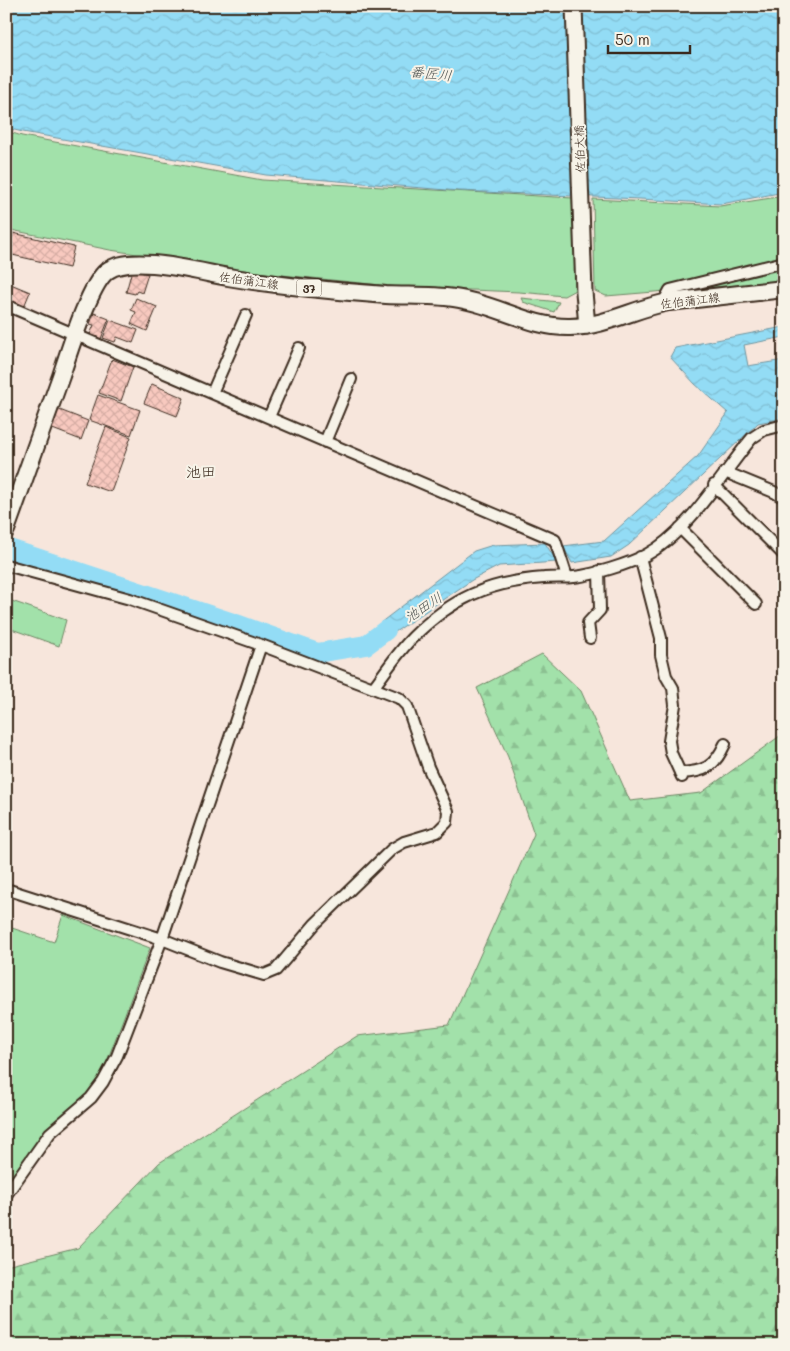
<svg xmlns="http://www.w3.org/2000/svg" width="790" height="1351" font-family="Mali,'Klee One',sans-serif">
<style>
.grass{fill:#a2e1aa;stroke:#6e8664}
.forest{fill:url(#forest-firs);stroke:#6e8664}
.water{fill:url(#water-waves);stroke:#70959f}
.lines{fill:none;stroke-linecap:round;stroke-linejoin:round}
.river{stroke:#93dcf5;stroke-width:20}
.building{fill:url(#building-cross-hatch);stroke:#3b2a1e}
.street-casing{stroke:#3b2a1e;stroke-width:14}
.secondary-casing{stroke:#3b2a1e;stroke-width:19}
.primary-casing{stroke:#3b2a1e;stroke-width:20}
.street{stroke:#f7f3e8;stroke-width:10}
.secondary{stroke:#f7f3e8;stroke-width:15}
.primary{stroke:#f7f3e8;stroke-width:16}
.labels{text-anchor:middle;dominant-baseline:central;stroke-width:4;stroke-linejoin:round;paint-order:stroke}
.shield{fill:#f7f3e8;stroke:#73665b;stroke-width:1}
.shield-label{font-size:11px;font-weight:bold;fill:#3b2a1e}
.street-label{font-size:12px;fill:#3b2a1e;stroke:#f7f3e8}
.water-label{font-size:14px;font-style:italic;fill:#515654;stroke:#f7f3e8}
.quarter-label{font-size:15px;fill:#3b2a1e;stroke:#f7f3e8}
</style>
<defs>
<pattern id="forest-firs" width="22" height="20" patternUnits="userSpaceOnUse" patternTransform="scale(1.25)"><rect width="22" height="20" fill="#a2e1aa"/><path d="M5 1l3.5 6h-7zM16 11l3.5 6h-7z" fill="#8cc192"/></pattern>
<pattern id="water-waves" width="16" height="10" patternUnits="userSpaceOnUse" patternTransform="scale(1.25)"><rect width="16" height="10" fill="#93dcf5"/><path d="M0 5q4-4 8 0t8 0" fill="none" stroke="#80bdd2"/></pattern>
<pattern id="building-cross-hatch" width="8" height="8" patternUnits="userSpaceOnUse" patternTransform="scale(1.25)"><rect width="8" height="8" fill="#f8c9bf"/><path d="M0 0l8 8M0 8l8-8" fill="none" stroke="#d6ada4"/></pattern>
</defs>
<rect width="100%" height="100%" fill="#f7e6dc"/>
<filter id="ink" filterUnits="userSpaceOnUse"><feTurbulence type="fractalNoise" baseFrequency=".02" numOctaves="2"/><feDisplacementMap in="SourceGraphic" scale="10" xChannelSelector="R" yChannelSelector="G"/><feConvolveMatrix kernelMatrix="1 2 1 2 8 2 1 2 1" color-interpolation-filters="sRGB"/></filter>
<g filter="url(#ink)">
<path class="grass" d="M6 131 22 136 262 180 573 198 577 289 564 296 519 292 400 287 272 274 110 250 6 229Z
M784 196V280L750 284 606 296 595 291 593 199 720 206Z
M521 298 559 302 554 312 523 302Z
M6 599 66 620 59 646 6 627Z
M63 915 150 948 101 1077 90 1093 43 1132 6 1188V926L54 942Z"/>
<path class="forest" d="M542 654 581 691 630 801 701 793 784 733V1345H6V1266L78 1248 159 1163 357 1036 449 1025 534 834 508 757 477 688Z"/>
<path class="water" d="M6 6H784V192L721 204 640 199 459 191 266 175 23 132 6 128Z
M784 327V337L744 345 748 366 784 360V418L758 423 629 545 611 557 572 563 563 546 604 541 698 456 728 413 695 384 670 357 675 348Z
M545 543 557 562 499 566 472 580 361 655 367 633 474 551 493 545Z"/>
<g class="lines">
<path class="river" d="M6 548 236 624 317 653 366 645 386 630"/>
</g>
<path class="building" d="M13 233 74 247 69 268 8 254Z
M132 270 148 274 142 293 137 291 135 294 126 292Z
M6 282 30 292 23 309 6 302Z
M136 298 157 307 147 331 131 324 136 312 131 310Z
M94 313 109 319 100 341 89 337 94 325 90 324Z
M110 320 138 330 133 343 117 337 115 342 103 338Z
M112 359 133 367 121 401 99 393Z
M152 384 184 398 177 416 144 403Z
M98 395 140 410 131 435 89 420Z
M57 409 88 421 81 440 50 428Z
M106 427 131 437 111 492 85 483Z"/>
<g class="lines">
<defs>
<path id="street" d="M663 303 670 290 780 263 784 259
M6 305 555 540 567 577
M212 393 246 315
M269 417 299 348
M325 442 351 379
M725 472 774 492 784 498
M714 485 784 555
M680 528 756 604
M640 557 661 638V655L666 676 673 688 675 705 669 741 671 753 682 777
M6 565 130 599 261 645 399 698 407 706 428 767 448 811 447 822 437 832 404 842 392 849 315 924 276 970 264 975 220 962 162 939 6 889
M590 638 588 623 600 610 599 571
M373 688C386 671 398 652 413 637 452 598 489 582 544 578 554 577 564 578 574 577 593 575 629 564 646 555 688 533 722 474 752 438L764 430 784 425
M680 773C704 772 714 768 725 744
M6 1195 50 1133 91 1098 103 1082 117 1056 162 939 261 645"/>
<path id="secondary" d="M574 6 584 292 587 326"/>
<path id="primary" d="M6 530C24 479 43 427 61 376 69 352 89 285 107 271 131 253 199 272 228 277 280 286 333 291 386 295 409 296 432 295 454 298 494 303 530 328 570 327 607 326 635 308 669 302L784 289"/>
</defs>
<use href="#street" class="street-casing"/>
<use href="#secondary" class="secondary-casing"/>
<use href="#primary" class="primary-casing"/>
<use href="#street" class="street"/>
<use href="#secondary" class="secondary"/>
<use href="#primary" class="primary"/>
</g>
</g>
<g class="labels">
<rect class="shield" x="296.5" y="279.5" width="25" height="17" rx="4"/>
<g class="shield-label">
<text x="309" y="288">37</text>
</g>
<g class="street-label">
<text transform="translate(579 149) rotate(-92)">佐伯大橋</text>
<text transform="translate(249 280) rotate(8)">佐伯蒲江線</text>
<text transform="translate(690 300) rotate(-7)">佐伯蒲江線</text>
</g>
<g class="water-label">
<text transform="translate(431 73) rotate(6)">番匠川</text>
<text transform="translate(423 607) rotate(-33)">池田川</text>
</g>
<g class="quarter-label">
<text x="201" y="471">池田</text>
</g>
</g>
<rect width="790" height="1351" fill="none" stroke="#f7f3e8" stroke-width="25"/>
<rect x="12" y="12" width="765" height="1326" fill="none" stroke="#3b2a1e" stroke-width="2" filter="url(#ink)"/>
<path d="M608 45v8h82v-8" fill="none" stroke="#3b2a1e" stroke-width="2.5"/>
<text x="615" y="45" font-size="15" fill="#3b2a1e" stroke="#f7f3e8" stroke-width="4" paint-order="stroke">50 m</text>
</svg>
